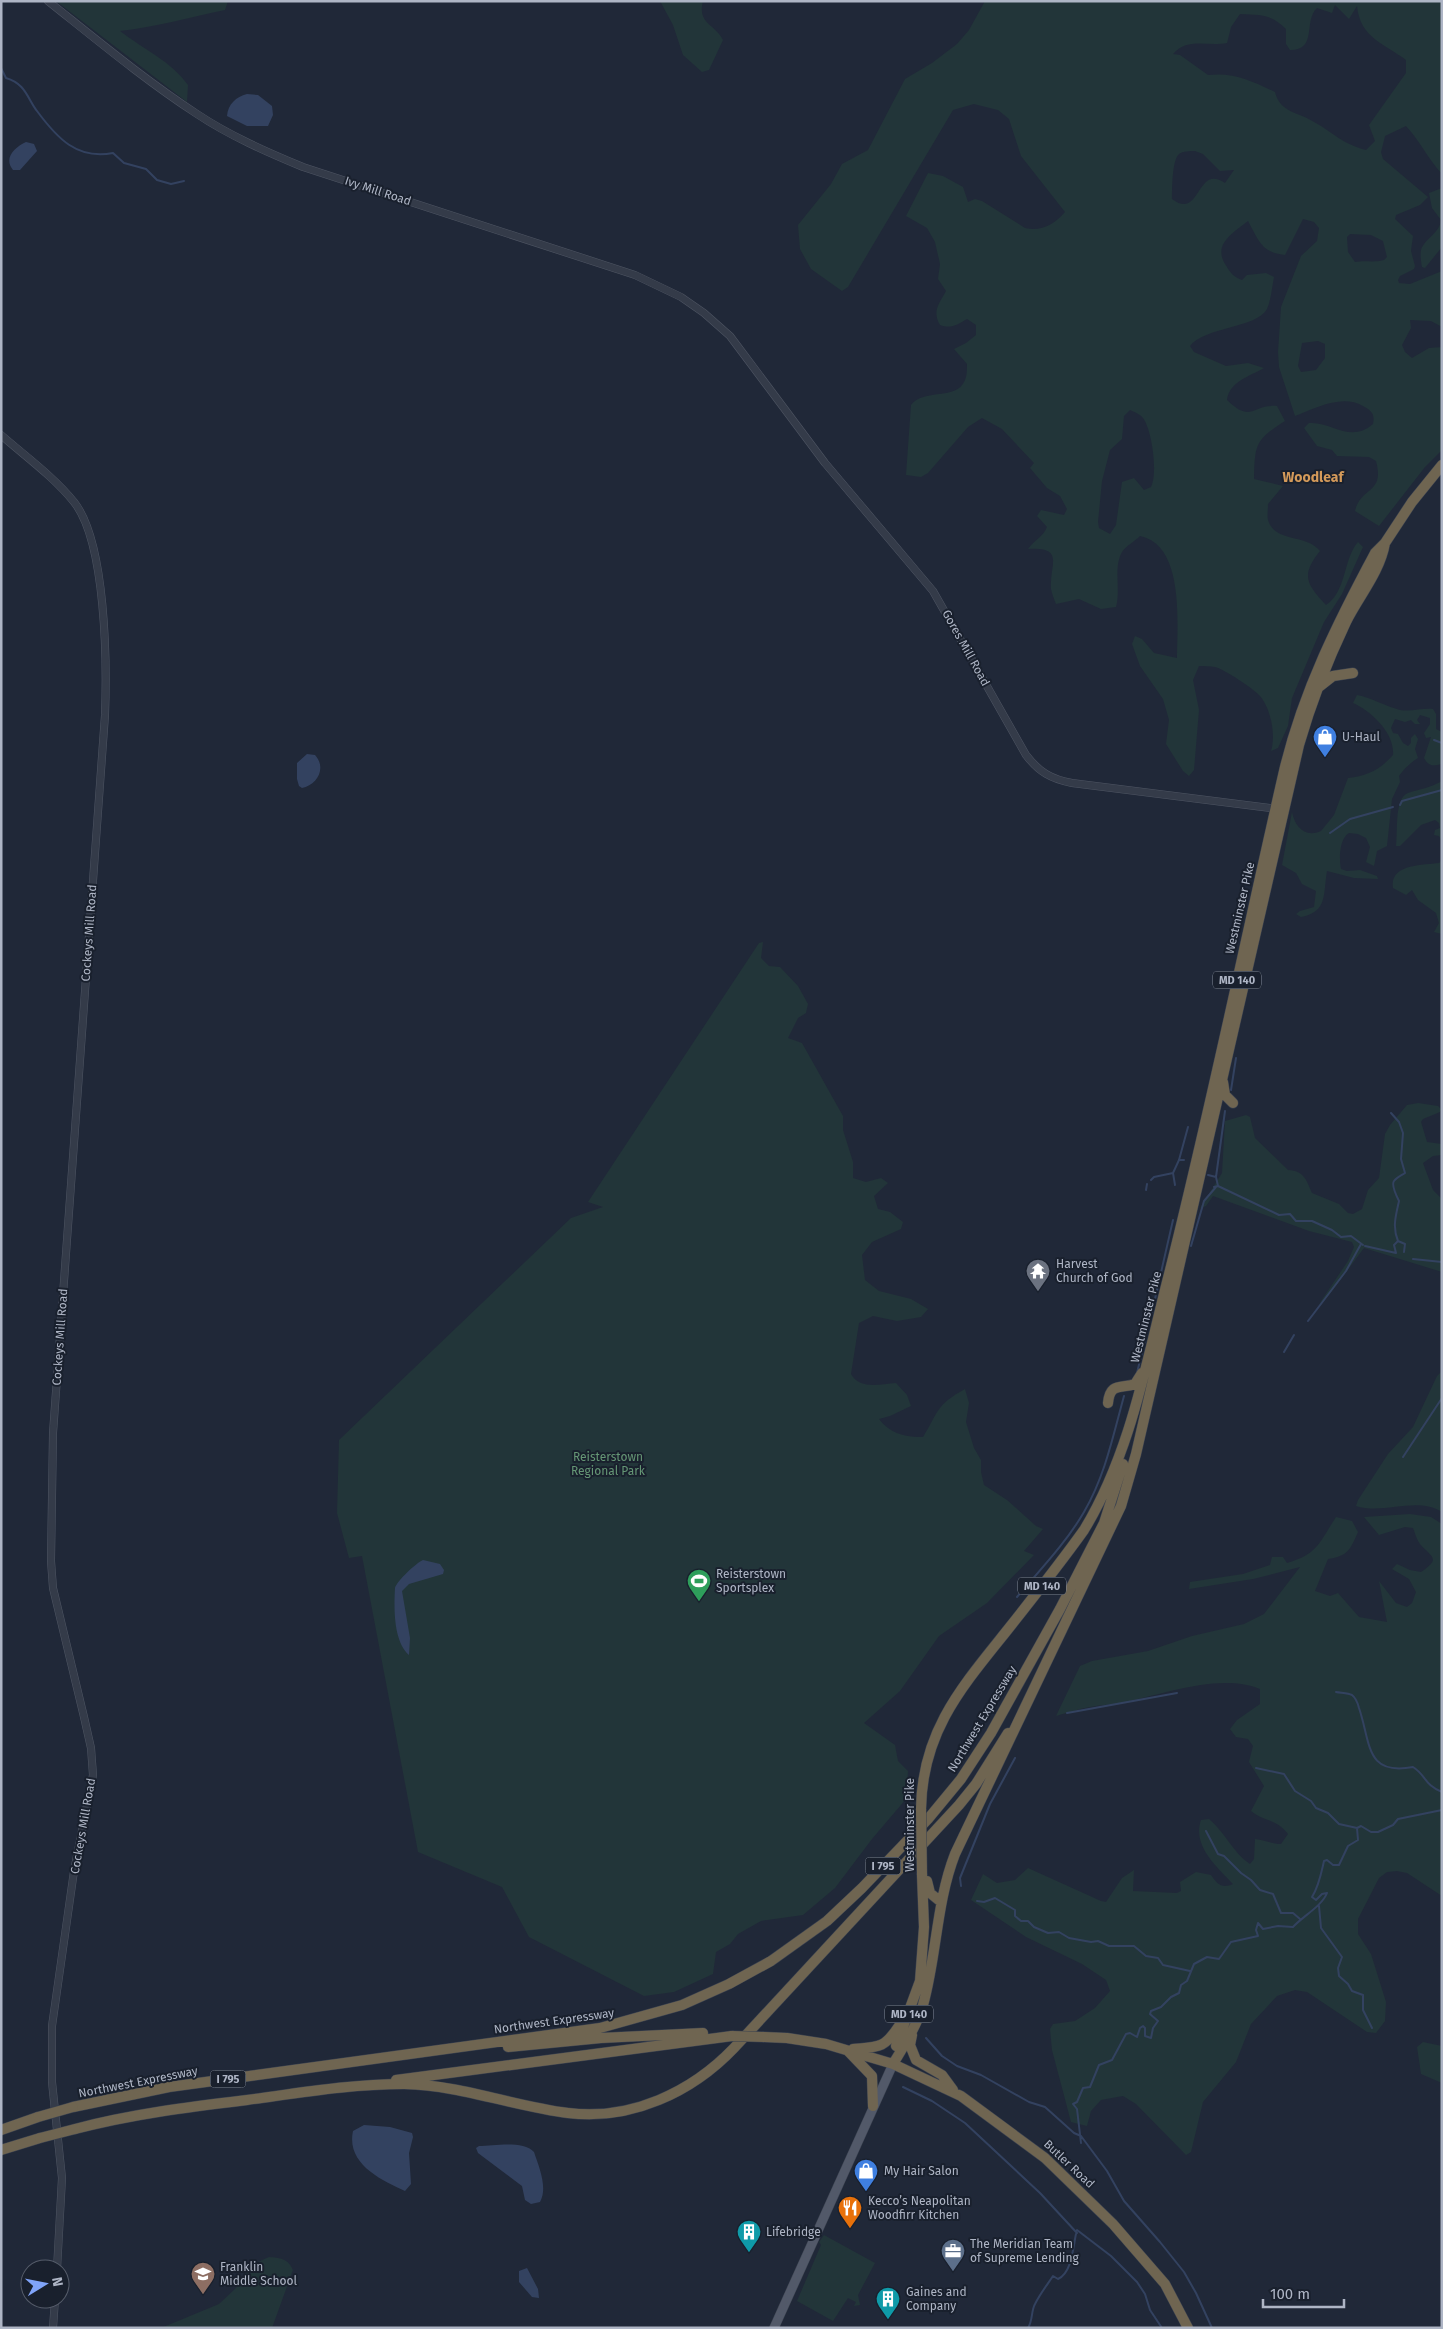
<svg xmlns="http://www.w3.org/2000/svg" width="1443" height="2329" font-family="'Fira Sans',sans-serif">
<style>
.green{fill:#223539;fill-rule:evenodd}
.water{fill:#334260}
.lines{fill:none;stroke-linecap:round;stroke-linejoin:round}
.stream{stroke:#334260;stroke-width:2}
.minor-casing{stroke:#4e5563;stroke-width:8}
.major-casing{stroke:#3d4452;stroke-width:10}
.highway-casing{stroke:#3b4250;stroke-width:11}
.minor{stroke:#343b49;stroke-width:7}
.major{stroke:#525969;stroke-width:9}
.highway{stroke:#6f6551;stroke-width:10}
.highway-bridge-casing{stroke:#3b4250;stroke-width:11;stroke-linecap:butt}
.highway-bridge{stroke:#6f6551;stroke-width:10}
.labels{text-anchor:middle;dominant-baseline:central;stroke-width:4;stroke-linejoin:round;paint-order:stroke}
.shield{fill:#19202d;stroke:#818897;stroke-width:1}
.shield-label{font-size:11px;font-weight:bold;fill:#aeb5c5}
.street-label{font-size:12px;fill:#aeb5c5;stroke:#19202d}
.poi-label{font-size:12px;fill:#aeb5c5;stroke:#19202d;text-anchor:start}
.park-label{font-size:12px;fill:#659675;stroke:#19202d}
.neighbourhood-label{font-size:14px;font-weight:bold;fill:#d49a5a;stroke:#19202d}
</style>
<rect width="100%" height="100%" fill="#202838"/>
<path class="green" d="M56 1H228L225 10C190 17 156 27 120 31 143 49 171 61 188 85L187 102Z
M660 1H703C697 24 715 24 723 40L709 70 702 72 683 55 673 25Z
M985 1H1442V174C1428 159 1420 141 1406 126L1385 136 1381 152 1383 159 1428 197 1420 205 1396 215 1395 219 1413 236 1411 251 1415 266 1414 269 1400 276 1398 280 1399 283 1410 284 1442 271V327L1431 321 1410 320 1411 328 1402 345 1405 352 1412 358 1429 348 1442 347V450L1425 467 1379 526 1355 511C1361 486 1385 494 1376 461L1369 457 1337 456 1332 450 1317 446 1304 428 1309 423C1332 421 1350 444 1373 424 1375 414 1372 411 1363 406 1342 394 1316 408 1295 416L1279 367 1278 352 1281 307 1301 256 1317 241 1319 228 1314 222 1303 219 1285 255C1261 253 1258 239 1248 221 1233 233 1213 244 1225 264 1230 272 1233 277 1242 280L1247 275 1266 273 1274 277C1272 287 1271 300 1267 309 1257 328 1204 327 1190 346L1194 352 1226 366 1248 363 1264 368C1250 376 1229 382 1227 400 1252 424 1251 404 1277 406L1285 421C1255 440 1255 444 1254 479L1283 486 1268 504C1268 509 1267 516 1268 520 1275 543 1308 534 1320 551 1300 576 1307 584 1326 605 1347 591 1343 559 1358 542L1363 547 1342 594 1324 622 1292 698 1288 726 1278 748 1271 751C1276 735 1271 709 1260 696 1254 689 1224 669 1215 667 1210 666 1204 666 1199 666L1193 680 1199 710 1194 770 1189 776 1183 771 1166 744 1169 720 1163 699 1140 666 1132 644 1135 636 1142 639 1154 653 1177 658C1177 625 1185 545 1140 536 1135 541 1126 546 1122 552 1113 568 1121 589 1116 607L1101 609 1079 599 1056 604C1054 599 1052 594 1051 589 1049 565 1066 547 1028 549 1034 540 1043 537 1047 527L1037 516 1041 510 1064 515 1067 509 1060 496 1047 488 1030 468 1034 463 1002 429 982 418 968 427 928 473 921 477 906 475 911 405C923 388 957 401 965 380 967 376 967 369 967 364L954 349 966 343 976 335V325L967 319C957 325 951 329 940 325 932 311 939 304 946 291L938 279 940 264 935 242 927 228 906 216 928 173 943 176 963 187 968 202 975 199 982 201 1025 228C1041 232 1055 224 1065 212L1021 156 1009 119 998 110 974 104 953 110 848 287 842 291 811 269 800 249 798 225 831 184 842 164 868 150 905 79 932 63 957 44 969 30ZM1335 5 1349 19 1357 6C1360 38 1385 44 1406 60V73L1369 125 1375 141 1366 150C1340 143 1336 134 1314 122 1299 112 1280 113 1275 92 1252 81 1234 72 1208 75L1180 55 1173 54C1188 37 1207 47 1227 43L1231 27 1240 14C1262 15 1270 14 1286 29V44L1290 50C1318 50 1303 21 1317 8L1332 13ZM1195 151 1203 154 1220 171 1234 170 1225 183C1196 163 1201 221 1172 199 1172 190 1172 160 1179 154 1183 151 1190 151 1195 151ZM1350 234 1371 235 1383 241 1387 257 1384 260C1372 263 1366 260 1355 262L1348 252 1347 237ZM1318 341 1325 344V358L1316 370 1301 372 1298 366 1302 343ZM1130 410C1134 412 1140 414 1143 418 1152 430 1158 473 1151 487L1144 490 1134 478 1122 482 1116 525 1110 534 1099 528 1098 522 1102 481 1110 450 1122 439 1124 416Z
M1442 188V247L1425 268 1422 267C1421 262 1420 255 1421 250 1425 238 1440 233 1441 220L1432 208 1429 193Z
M1357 695C1372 698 1385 706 1400 710 1412 712 1421 708 1433 709L1436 714V729L1442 732V764C1433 766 1429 767 1424 758L1431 737 1426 738 1424 733 1430 724V718L1420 715 1417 720 1420 724H1415L1411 720 1405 722 1395 719 1391 728 1393 733 1398 734 1403 743 1408 746 1411 743V738L1415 734 1418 739 1415 749 1418 758C1411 762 1404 769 1399 776L1400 782 1392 799 1387 846 1377 851 1374 866 1366 862 1370 847 1366 838 1358 834 1349 833C1339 839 1339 859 1341 869L1347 871 1360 870 1377 876 1378 879 1354 878 1327 871C1323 894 1328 912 1301 917L1296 914 1300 911 1314 907 1316 891 1302 884 1296 873 1282 865 1292 812C1295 827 1305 838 1321 831L1334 815 1348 778C1367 776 1380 770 1393 755 1395 733 1371 711 1353 703Z
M1442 781V841L1439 836 1434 835 1435 830 1440 828 1439 823 1435 820 1421 825 1400 846H1396C1398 832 1394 798 1408 793 1420 789 1430 788 1442 781Z
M1442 860V934L1434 932 1439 923 1436 913 1418 900 1412 890 1406 895 1393 888C1389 864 1423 865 1439 863Z
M763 942 761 958 769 966 780 967 798 986 808 1004 806 1013 798 1018 788 1038 802 1043 843 1116V1130L853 1162V1178L866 1182 881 1178 888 1183 874 1196 878 1209 890 1212 903 1222 901 1229 872 1242 862 1255 865 1280 879 1291 911 1299 928 1309 921 1317 897 1321 873 1316 859 1323 851 1374C860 1390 880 1384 896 1383L907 1395 911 1406 890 1416 879 1419C889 1433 907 1438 923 1437 939 1411 936 1405 965 1389L969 1403 966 1422 974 1448 981 1460V1472L984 1485 1007 1500 1036 1526 1043 1529 1024 1551 1034 1555 987 1603 939 1636 900 1691 864 1723 895 1745 898 1761 908 1771 906 1799 872 1839 835 1888 803 1915 761 1921 738 1934 730 1944 716 1952 713 1974 674 1992 644 1996 529 1937 502 1887 418 1852 362 1556 349 1558 337 1513 339 1440 571 1218 603 1207 588 1202 759 943Z
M1418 1103 1438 1106 1441 1109 1440 1112 1423 1119 1421 1122 1427 1142 1442 1144V1155L1433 1156 1423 1163 1433 1190 1442 1199V1272L1364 1248 1329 1295 1319 1304 1348 1261 1354 1247 1352 1242 1309 1231 1213 1196 1206 1206 1200 1208 1222 1173 1225 1121 1246 1115 1250 1117 1255 1138 1288 1170C1304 1171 1306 1179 1312 1193L1339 1204 1348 1213 1353 1214 1362 1209 1368 1190 1379 1178 1385 1134 1390 1125 1407 1105Z
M1442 1371V1512C1417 1496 1384 1515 1356 1506L1358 1500 1388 1454 1413 1427 1437 1376Z
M1410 1514 1431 1517 1442 1524V1896L1407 1873 1397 1871 1387 1872 1379 1878 1358 1919V1934L1371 1954 1386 2002 1385 2021 1376 2033 1367 2032 1307 1992 1295 1990 1277 1996 1251 2024 1236 2062 1203 2102 1191 2152 1186 2155 1136 2104 1123 2096 1101 2100 1091 2111 1087 2126 1071 2122 1052 2050 1050 2029 1053 2024 1075 2021 1095 2008 1110 1991 1106 1980 1082 1964 1026 1937 971 1900 983 1874 997 1883 1015 1880 1028 1868 1101 1901 1106 1902 1122 1878 1134 1870 1133 1891 1177 1893 1181 1891 1180 1882 1196 1872 1211 1875C1217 1884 1222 1889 1233 1884 1217 1867 1192 1846 1201 1820L1209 1819C1225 1832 1233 1853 1250 1864L1254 1859 1255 1839C1265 1840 1271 1844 1281 1844L1288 1834C1276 1818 1264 1822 1251 1811L1264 1786 1249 1762 1253 1746 1248 1739 1236 1737 1230 1729 1237 1720 1260 1704V1689C1221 1672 1161 1695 1120 1703 1110 1705 1100 1705 1090 1707 1078 1709 1067 1713 1056 1716L1080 1666 1092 1661 1148 1651 1192 1636 1244 1624 1264 1614 1300 1567 1253 1579 1189 1589 1190 1582 1243 1574 1270 1565 1272 1557H1283L1287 1563C1318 1554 1319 1543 1336 1517L1352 1521 1358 1532C1350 1550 1348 1556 1328 1559L1315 1591 1330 1596 1338 1593 1359 1617 1387 1622 1379 1581 1396 1603 1407 1607 1412 1603 1416 1592 1409 1579 1392 1569 1397 1564 1410 1570 1421 1572C1442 1558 1431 1557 1420 1544 1417 1540 1415 1533 1413 1528L1405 1527 1379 1535 1364 1517Z
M1423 2042 1442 2046V2083L1421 2074 1417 2047Z
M824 2235 875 2263 858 2295 860 2305 854 2306 856 2302 848 2298 833 2321 797 2301 821 2245 819 2242Z
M269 2257C279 2258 288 2258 293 2270L272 2328H161L219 2304 236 2288 251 2265Z"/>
<path class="water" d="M247 94 258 95 272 106 273 115 268 126H247L227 116C228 104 236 97 247 94Z
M26 142 34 144 37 151 20 170H13C3 158 15 147 26 142Z
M307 754 315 755C327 768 317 785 302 788L299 786 297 779V763Z
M423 1560 440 1564 444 1570 443 1574 409 1584 402 1591 410 1638 409 1655C393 1641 394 1607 395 1588 397 1581 416 1563 423 1560Z
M364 2125 390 2127 412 2133 413 2137 409 2153 411 2184 405 2191C381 2180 346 2164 353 2131Z
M479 2146C494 2146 523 2140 534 2152 539 2167 548 2188 540 2202L531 2204 525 2200 522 2186 478 2153 476 2148Z
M527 2268 538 2289 539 2298 532 2297 519 2282V2271Z"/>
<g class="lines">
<path class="stream" d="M1 68 6 78C26 84 27 98 37 111 57 138 77 160 113 153L124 163 146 169 157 180 171 184 184 181
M1434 740 1442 743
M1400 805 1402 801 1442 790
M1330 833 1350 819 1393 807
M1231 1090 1236 1058
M1391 1113 1399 1122 1403 1133 1401 1159 1405 1173C1402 1175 1396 1178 1394 1181 1391 1185 1397 1197 1399 1201 1396 1215 1392 1227 1398 1241L1405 1244 1404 1252
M1179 1160H1184
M1208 1175 1216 1177
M1151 1180 1154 1177 1173 1173
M1175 1185 1173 1173 1179 1160 1188 1127
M1218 1186 1216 1177 1225 1111
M1214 1187 1218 1186 1279 1215 1290 1214 1296 1221H1312L1332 1230 1341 1237 1351 1236 1363 1245
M1146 1190 1147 1184
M1191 1246 1204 1201 1216 1187
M1365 1246 1396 1253 1394 1245 1398 1241
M1413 1259 1442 1262
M1152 1312 1173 1220
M1308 1321 1346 1271 1361 1244
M1284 1352 1294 1335
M1137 1373 1148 1327
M1403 1457 1442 1398
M1017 1597C1040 1570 1066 1543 1084 1512 1105 1476 1113 1436 1124 1396
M1336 1692C1341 1693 1348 1693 1352 1695 1356 1698 1358 1704 1359 1708 1371 1743 1365 1776 1413 1767 1426 1775 1424 1785 1442 1792
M1067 1713 1177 1693
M1256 1768 1284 1774 1295 1791 1311 1801 1316 1808 1328 1813 1339 1824 1357 1828 1361 1826 1371 1832H1378L1393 1825 1398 1819 1442 1810
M1206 1831 1218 1854 1224 1856 1241 1873 1251 1880 1260 1890 1273 1894 1281 1913H1293L1300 1919
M961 1886 960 1878 990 1804 1015 1758
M977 1901 984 1902 995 1898 1015 1910V1916L1021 1921H1028L1034 1927 1048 1933 1059 1932 1069 1938 1091 1942 1098 1941 1109 1946H1134L1146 1956 1158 1958 1163 1965 1190 1971
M1319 1906 1321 1928 1342 1957 1338 1968 1339 1976 1348 1984 1352 1991 1363 1995V2010L1372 2028
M926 2038 942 2056 957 2066 981 2075 1029 2102 1045 2107 1074 2133 1081 2136 1107 2171 1124 2201 1160 2242 1184 2272 1196 2293 1212 2328
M903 2087 932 2101 965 2123 1040 2193 1077 2233
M1081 2143 1077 2109 1073 2104 1077 2102 1083 2088 1090 2087 1099 2065 1112 2060 1126 2034 1130 2033 1137 2037 1140 2028 1143 2026 1145 2028V2036L1151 2038 1153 2028 1158 2021 1150 2014 1151 2011 1161 2007 1171 1997 1179 1993 1181 1985 1187 1981 1194 1964 1207 1957 1219 1959 1231 1942 1258 1936 1256 1930 1258 1923 1263 1929 1278 1926 1293 1927C1303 1916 1322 1906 1327 1893L1322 1894 1316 1900 1312 1897C1319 1886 1321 1874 1324 1861L1327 1860 1333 1865H1339L1348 1846 1358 1840 1357 1828
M1077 2230 1111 2256 1137 2282 1145 2294 1150 2310 1162 2328
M1028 2328C1033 2320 1031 2311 1035 2304 1040 2294 1047 2285 1053 2276L1058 2279C1072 2273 1073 2247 1076 2234"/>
<defs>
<path id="minor" d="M48 1C97 40 145 80 197 114 230 136 267 152 303 167L635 275 681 297 704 313 730 336 825 463 933 591 1026 755C1039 772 1051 779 1072 783L1278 809
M1 435C25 456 54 477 74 502 106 542 107 663 105 715L53 1433 51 1561 53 1588 84 1717 91 1748 93 1775 74 1871 52 2026V2082L62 2178 57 2269
M53 2328 55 2299"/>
<path id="major" d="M774 2328 893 2064"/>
<path id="highway" d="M1319 687 1333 676 1353 673
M1223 1082 1225 1095 1233 1103
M1108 1403C1110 1382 1121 1389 1135 1384L1142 1373
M921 1809C922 1733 960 1689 1005 1633 1032 1599 1059 1565 1084 1530 1129 1456 1145 1369 1166 1286 1210 1114 1245 940 1285 767 1304 690 1338 622 1375 553L1385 543 1412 502 1442 465
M927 1881 930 1893 941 1902
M912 2035 910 2045 916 2060 942 2075 953 2090
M764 2037 787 2038 826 2044 893 2064 961 2096 1045 2158 1113 2224 1165 2284 1188 2328
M896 2046 920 1981 924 1927 922 1875
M508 2047 601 2038 703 2033
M853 2049C878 2047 884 2049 899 2026
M848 2051 872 2076 873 2106
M893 2064C904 2046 917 2025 923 2005 937 1955 936 1903 955 1854L1121 1506 1136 1454 1299 745C1311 703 1327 662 1346 622 1359 596 1380 572 1385 543
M396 2080 732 2036
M73 2107 169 2087 600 2028 682 2005 729 1984 771 1961 827 1921 862 1888 928 1819 961 1779 991 1733 1060 1609 1104 1523 1123 1464
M75 2129C132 2114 189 2107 247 2100 299 2093 351 2084 404 2084 460 2085 513 2106 568 2113 631 2121 692 2092 734 2048L959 1805 976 1784 1008 1733
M1 2130 38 2117
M1 2150 40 2138"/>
</defs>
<use href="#minor" class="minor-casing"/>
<use href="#major" class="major-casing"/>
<use href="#highway" class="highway-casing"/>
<use href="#minor" class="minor"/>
<use href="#major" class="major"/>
<use href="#highway" class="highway"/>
<defs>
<path id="highway-bridge" d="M921 1809 922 1875
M732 2036 764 2037
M38 2117 73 2107
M40 2138 75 2129"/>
</defs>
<use href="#highway-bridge" class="highway-bridge-casing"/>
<use href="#highway-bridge" class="highway-bridge"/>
</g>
<defs>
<symbol id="shop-pin" viewBox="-11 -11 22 30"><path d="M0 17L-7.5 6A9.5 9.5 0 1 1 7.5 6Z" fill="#3f7fe0" stroke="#19202d"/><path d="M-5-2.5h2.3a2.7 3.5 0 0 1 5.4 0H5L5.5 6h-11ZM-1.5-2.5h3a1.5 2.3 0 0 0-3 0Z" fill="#fff"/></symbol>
<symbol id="temple-pin" viewBox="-11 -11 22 30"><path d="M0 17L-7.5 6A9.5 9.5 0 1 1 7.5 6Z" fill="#6b7280" stroke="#19202d"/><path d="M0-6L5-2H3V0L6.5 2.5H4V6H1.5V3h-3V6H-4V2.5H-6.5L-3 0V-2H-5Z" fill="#fff"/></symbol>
<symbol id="stadium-pin" viewBox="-11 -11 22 30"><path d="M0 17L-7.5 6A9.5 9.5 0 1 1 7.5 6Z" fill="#2e9e5b" stroke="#19202d"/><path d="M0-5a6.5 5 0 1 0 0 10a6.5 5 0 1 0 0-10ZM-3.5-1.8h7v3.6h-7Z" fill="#fff"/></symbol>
<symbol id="restaurant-pin" viewBox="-11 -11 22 30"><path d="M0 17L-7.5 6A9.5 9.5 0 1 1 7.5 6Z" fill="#e8710a" stroke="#19202d"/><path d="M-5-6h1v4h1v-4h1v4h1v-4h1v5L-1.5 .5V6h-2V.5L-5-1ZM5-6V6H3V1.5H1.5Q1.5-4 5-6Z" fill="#fff"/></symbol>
<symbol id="building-pin" viewBox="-11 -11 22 30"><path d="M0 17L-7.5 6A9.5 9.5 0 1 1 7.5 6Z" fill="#0f9aa8" stroke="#19202d"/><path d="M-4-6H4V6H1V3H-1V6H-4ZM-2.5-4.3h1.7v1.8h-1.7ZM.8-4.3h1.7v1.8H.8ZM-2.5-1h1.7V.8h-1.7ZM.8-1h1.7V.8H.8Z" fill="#fff"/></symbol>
<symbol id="office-pin" viewBox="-11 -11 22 30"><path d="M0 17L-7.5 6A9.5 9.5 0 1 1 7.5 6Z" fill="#5c6f8a" stroke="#19202d"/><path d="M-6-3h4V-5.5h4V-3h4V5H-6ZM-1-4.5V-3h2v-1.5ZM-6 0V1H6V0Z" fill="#fff"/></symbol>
<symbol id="school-pin" viewBox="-11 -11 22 30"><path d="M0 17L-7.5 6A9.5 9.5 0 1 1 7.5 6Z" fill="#8d6e63" stroke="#19202d"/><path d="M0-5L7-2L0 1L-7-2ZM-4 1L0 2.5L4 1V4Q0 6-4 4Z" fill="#fff"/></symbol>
</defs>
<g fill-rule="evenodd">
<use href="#shop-pin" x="1311" y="723" width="28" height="38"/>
<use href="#temple-pin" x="1024" y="1257" width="28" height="38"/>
<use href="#stadium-pin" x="685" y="1567" width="28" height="38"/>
<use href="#shop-pin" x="852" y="2157" width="28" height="38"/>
<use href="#restaurant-pin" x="836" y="2194" width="28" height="38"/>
<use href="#building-pin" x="735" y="2218" width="28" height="38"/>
<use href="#office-pin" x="939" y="2237" width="28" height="38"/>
<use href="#school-pin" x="189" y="2260" width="28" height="38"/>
<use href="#building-pin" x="874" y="2285" width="28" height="38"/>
</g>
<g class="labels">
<g class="shield">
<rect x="1213" y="971.5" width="48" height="17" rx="4"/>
<rect x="1018" y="1577.5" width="48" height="17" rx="4"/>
<rect x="865.5" y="1857.5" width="35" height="17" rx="4"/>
<rect x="885" y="2005.5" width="48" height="17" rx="4"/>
<rect x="210.5" y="2070.5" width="35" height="17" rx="4"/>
</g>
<g class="shield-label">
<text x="1237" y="980">MD 140</text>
<text x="1042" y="1586">MD 140</text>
<text x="883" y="1866">I 795</text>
<text x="909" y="2014">MD 140</text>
<text x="228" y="2079">I 795</text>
</g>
<g class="street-label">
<text transform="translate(378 191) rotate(18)">Ivy Mill Road</text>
<text transform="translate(966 648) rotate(61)">Gores Mill Road</text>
<text transform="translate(1240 908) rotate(-77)">Westminster Pike</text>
<text transform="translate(89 933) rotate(-86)">Cockeys Mill Road</text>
<text transform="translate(1146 1317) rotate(-76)">Westminster Pike</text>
<text transform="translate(60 1337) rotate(-86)">Cockeys Mill Road</text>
<text transform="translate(982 1719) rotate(-59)">Northwest Expressway</text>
<text transform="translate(910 1825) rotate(-90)">Westminster Pike</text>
<text transform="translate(83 1826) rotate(-80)">Cockeys Mill Road</text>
<text transform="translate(554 2021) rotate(-8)">Northwest Expressway</text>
<text transform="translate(138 2082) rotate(-11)">Northwest Expressway</text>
<text transform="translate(1069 2164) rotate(43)">Butler Road</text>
</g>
<g class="poi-label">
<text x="1342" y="737">U-Haul</text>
<text x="1056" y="1264">Harvest<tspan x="1056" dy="14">Church of God</tspan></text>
<text x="716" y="1574">Reisterstown<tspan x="716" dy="14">Sportsplex</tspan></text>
<text x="884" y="2171">My Hair Salon</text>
<text x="868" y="2201">Kecco’s Neapolitan<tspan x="868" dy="14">Woodfirr Kitchen</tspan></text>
<text x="766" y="2232">Lifebridge</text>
<text x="970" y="2244">The Meridian Team<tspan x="970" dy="14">of Supreme Lending</tspan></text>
<text x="220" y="2267">Franklin<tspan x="220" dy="14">Middle School</tspan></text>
<text x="906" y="2292">Gaines and<tspan x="906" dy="14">Company</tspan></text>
</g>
<g class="park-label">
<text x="608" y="1457">Reisterstown<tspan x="608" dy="14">Regional Park</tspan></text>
</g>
<g class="neighbourhood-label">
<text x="1313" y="477">Woodleaf</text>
</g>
</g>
<rect width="1443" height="2329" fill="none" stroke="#aeb5c5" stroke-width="5"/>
<g transform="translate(45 2284) rotate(80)"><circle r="24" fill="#19202d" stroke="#555c6a"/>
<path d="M0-4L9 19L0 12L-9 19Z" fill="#80a4f9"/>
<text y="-8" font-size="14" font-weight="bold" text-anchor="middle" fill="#aeb5c5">N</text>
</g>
<path d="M1263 2299v8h81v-8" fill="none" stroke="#aeb5c5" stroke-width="2.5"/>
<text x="1270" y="2299" font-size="15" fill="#aeb5c5" stroke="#19202d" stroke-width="4" paint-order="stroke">100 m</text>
</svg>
